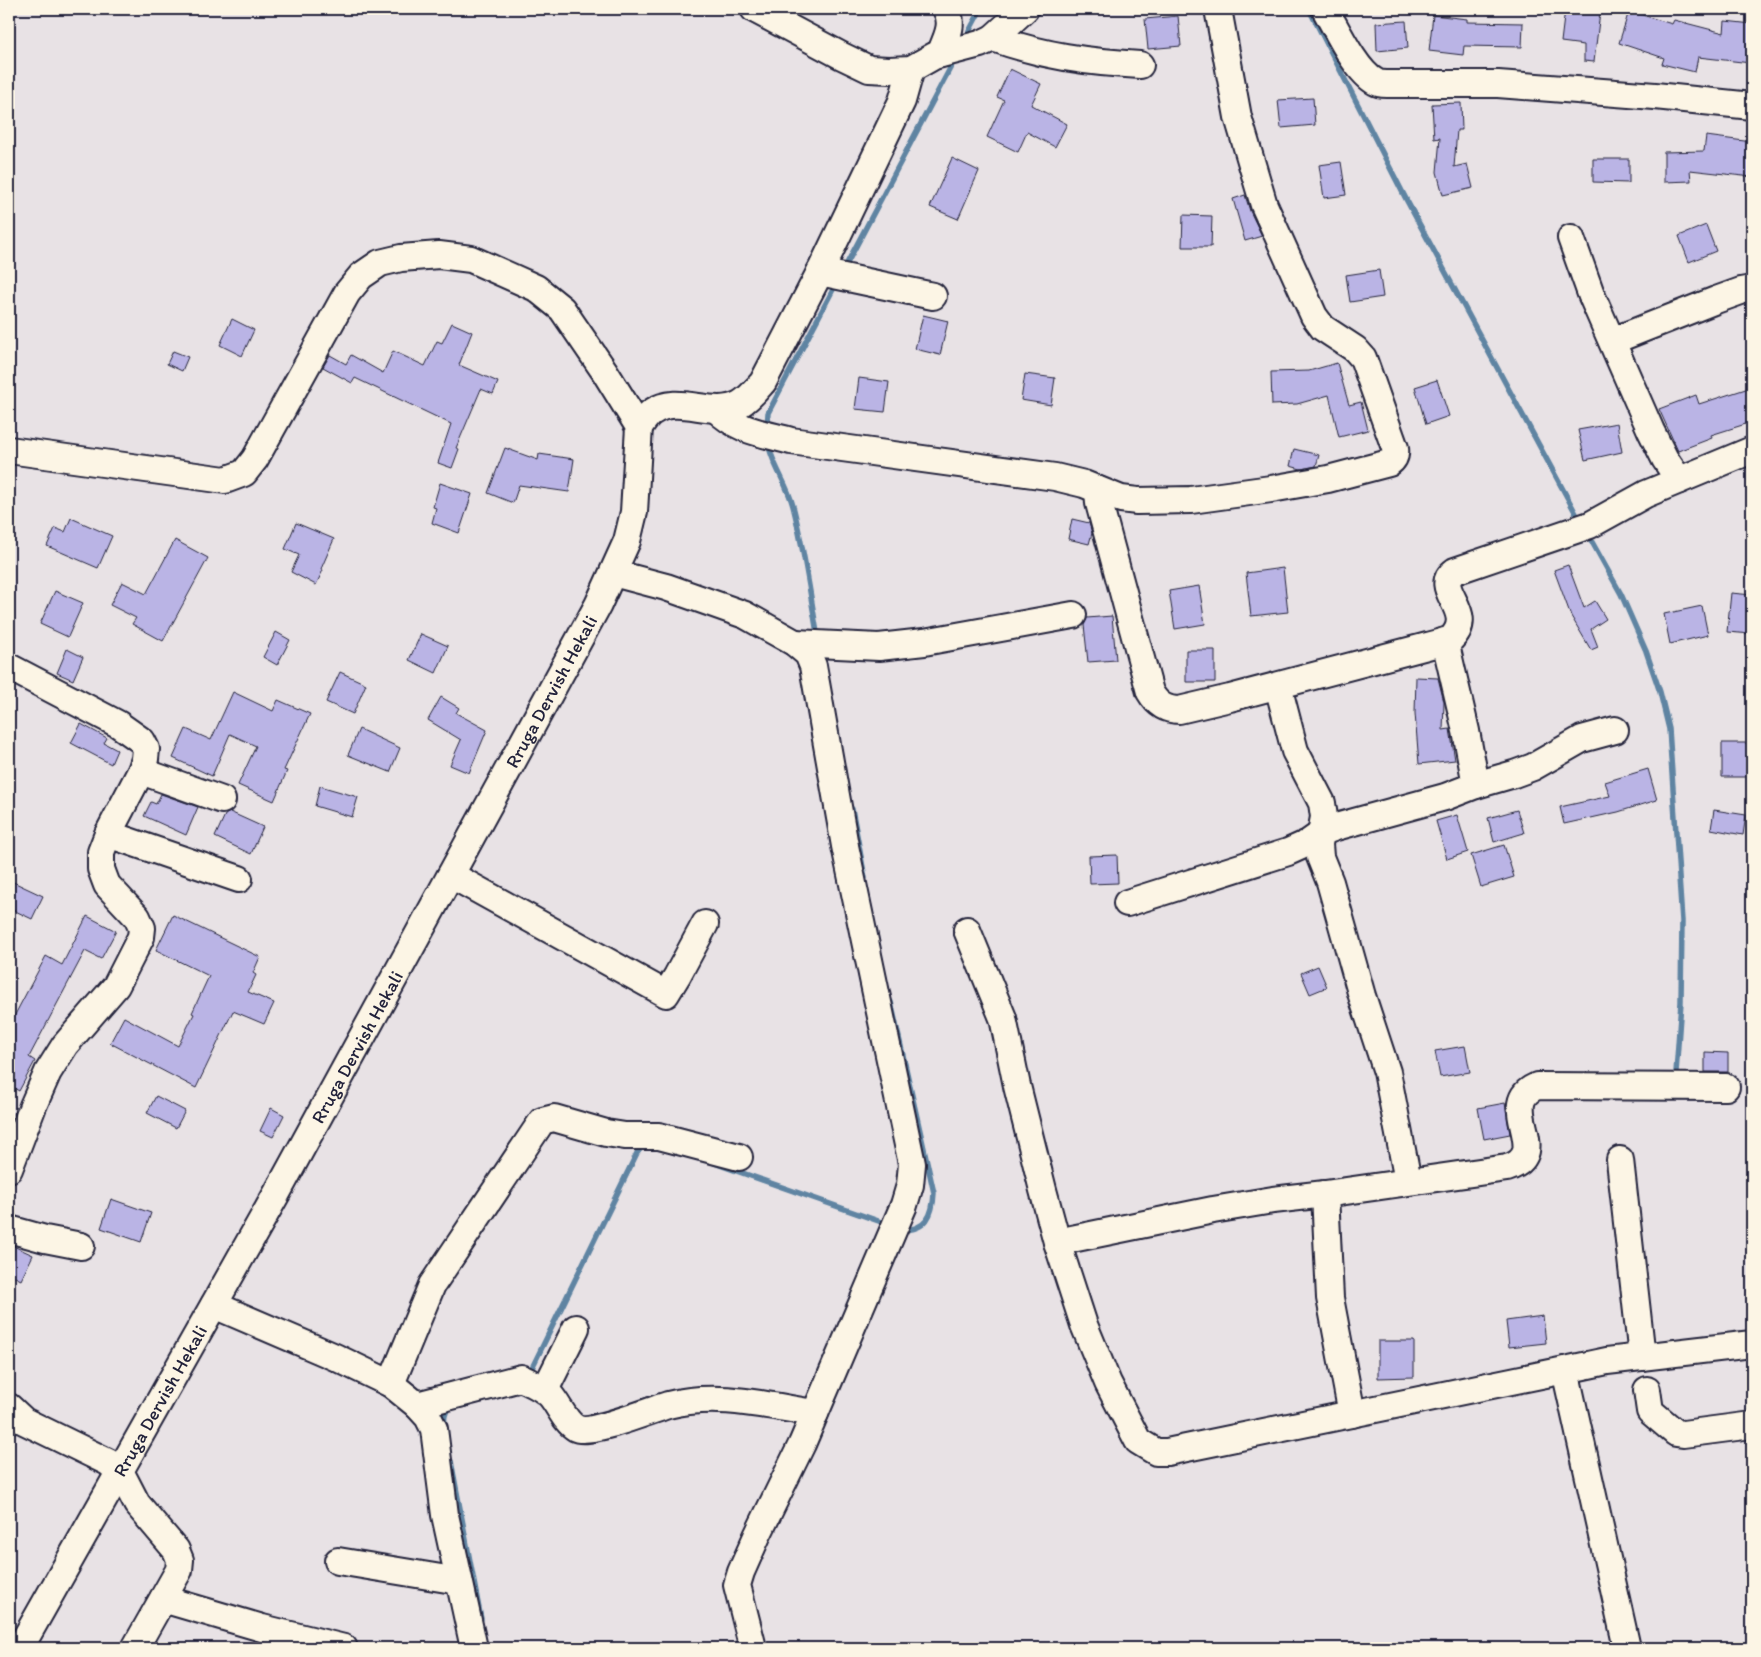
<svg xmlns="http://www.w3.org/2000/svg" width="1761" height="1657" font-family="Itim,sans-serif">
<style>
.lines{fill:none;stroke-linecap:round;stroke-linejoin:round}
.stream{stroke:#5e84a2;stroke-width:5.5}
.building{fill:#bab4e5;stroke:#22223b}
.minor-casing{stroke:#22223b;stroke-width:30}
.minor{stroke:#fcf5e5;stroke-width:26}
.labels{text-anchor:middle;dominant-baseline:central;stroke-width:4;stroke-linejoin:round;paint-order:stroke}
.street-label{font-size:19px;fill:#22223b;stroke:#fcf5e5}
</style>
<rect width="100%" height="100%" fill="#e8e2e5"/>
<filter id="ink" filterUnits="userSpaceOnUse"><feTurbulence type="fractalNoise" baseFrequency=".02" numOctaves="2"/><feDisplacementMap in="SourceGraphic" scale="10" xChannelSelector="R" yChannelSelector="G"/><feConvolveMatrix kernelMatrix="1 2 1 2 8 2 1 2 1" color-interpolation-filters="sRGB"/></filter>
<g filter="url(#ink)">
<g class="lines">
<path class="stream" d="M1309 9 1407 201 1580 521
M965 39 981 9
M844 269 955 59
M767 428 768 413 837 282
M768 442C771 463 787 483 793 506 804 549 810 594 818 638
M1587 533 1621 594 1646 651 1660 692 1669 729 1682 921 1681 1002 1676 1073
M852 809 865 878
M891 1002 934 1193C933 1216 926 1230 902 1230
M714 1163 887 1224
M529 1374 637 1153 644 1144
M445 1428C444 1418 444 1413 450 1406
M451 1461 481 1619"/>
</g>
<path class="building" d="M1565 9 1600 12 1594 62 1584 61V45L1561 42Z
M1629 11 1672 24 1674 20 1724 33 1725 21 1752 24 1751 63 1698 57 1695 72 1662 64 1664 58 1619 43Z
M1433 15 1467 19V22L1523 23 1522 47 1464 46 1463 55 1429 51Z
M1178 16 1181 46 1148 49 1145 19Z
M1406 21 1408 48 1377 51 1376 23Z
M1010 69 1041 84 1031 105 1067 124 1055 147 1027 132 1018 152 987 137 1004 100 997 97Z
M1313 98 1315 125 1281 128 1278 100Z
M1461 103 1462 130H1457L1454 167 1467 164 1473 188 1443 195 1437 172 1440 138 1434 139 1432 104Z
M1706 136 1752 142V177L1690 170 1691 181 1664 182V152L1704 151Z
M952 158 979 171 958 219 930 207Z
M1593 159H1629V183L1593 182Z
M1341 162 1346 195 1324 198 1319 165Z
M1245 195 1250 211 1262 236 1245 241 1233 199Z
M1183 215 1212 216 1211 247H1182Z
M1706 225 1716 251 1689 262 1679 236Z
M1379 270 1383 297 1350 302 1346 275Z
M923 315 948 321 940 355 915 349Z
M232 319 254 330 242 356 220 345Z
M452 323 472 332 459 365 498 382 493 394 481 389 456 448 459 449 452 468 438 463 451 424 355 378 352 383 323 367 330 355 346 364 351 355 383 373 393 351 425 366 437 341 442 343Z
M173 351 188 357 182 371 167 364Z
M1337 363 1349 405 1361 402 1368 430 1339 437 1329 395 1297 404 1272 405 1271 372 1309 371Z
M1025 374 1055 378 1051 405 1021 400Z
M859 378 889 382 885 412 855 409Z
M1437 380 1449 416 1426 424 1415 387Z
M1752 387V422L1711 435 1712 438 1678 451 1659 409 1696 395 1699 404Z
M1617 423 1622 452 1585 460 1578 430Z
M505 448 538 460 539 454 574 459 569 492 519 485 513 503 488 493Z
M1294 449 1319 455 1316 466 1301 469 1290 466Z
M440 483 472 494 459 533 432 523 436 508 433 507Z
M71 518 112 536 98 568 47 546 55 528 65 532Z
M1072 519 1089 523 1092 533 1089 544 1068 539Z
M296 523 334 539 321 569 323 570 316 585 291 572 299 555 285 549Z
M175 540 208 558 163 641 132 624 136 618 110 605 122 582 146 594Z
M1568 565 1584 608 1595 601 1606 619 1591 629 1598 647 1591 650 1571 616 1554 570Z
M1283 568 1288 612 1251 616 1246 573Z
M1199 586 1205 624 1175 629 1169 591Z
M55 591 83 603 68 637 40 624Z
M1731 593 1752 595V634L1727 632Z
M1702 606 1708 635 1670 644 1664 614Z
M1112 616 1116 660 1088 662 1084 625 1087 618Z
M276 632 290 640 277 665 263 657Z
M421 634 448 646 436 673 409 660Z
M67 649 83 657 73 680 57 673Z
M1186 650H1215V682H1186Z
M340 672 366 684 353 714 326 702Z
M1416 677 1438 678 1444 702 1443 730 1450 729 1455 760 1419 764 1415 713Z
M233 692 273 711 278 700 310 714 284 770 287 771 274 801 238 785 256 746 230 734 212 776 173 758 186 729 211 740Z
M441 697 459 708 456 713 487 730 469 773 450 765 461 740 428 720Z
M81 724 107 738 104 743 117 750 111 764 71 743Z
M359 729 400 748 390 772 348 755Z
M1722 743H1752V777H1722Z
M1648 769 1657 800 1618 812 1564 824 1560 807 1610 796 1605 782Z
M320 786 358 797 352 817 315 806Z
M161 794 198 807 186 835 144 816 151 802 156 804Z
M1517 810 1524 833 1494 842 1488 818Z
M1714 810 1746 815 1743 835 1711 829Z
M230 812 263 827 251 854 215 837 225 815Z
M1457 815 1468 852 1447 859 1436 821Z
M1504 845 1514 877 1481 887 1471 855Z
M1117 855 1118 883 1090 884 1089 856Z
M9 880 43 896 32 919 9 908Z
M173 915 260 957 253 973 256 975 248 992 274 1003 264 1024 233 1011 196 1088 110 1043 124 1017 178 1046 194 1014 192 1013 209 976 156 950Z
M87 916 116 931 101 959 85 951 29 1057 35 1061 19 1091 9 1085V1026L46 956 62 965Z
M1318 966 1327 987 1310 994 1301 973Z
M1465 1046 1470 1072 1440 1077 1435 1051Z
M1705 1052 1728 1053V1072H1705Z
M156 1096 185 1111 176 1128 147 1113Z
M1505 1103 1510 1134 1484 1139 1478 1108Z
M271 1108 284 1115 273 1137 260 1131Z
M111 1199 151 1213 141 1242 101 1228Z
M9 1244 33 1255 21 1280 9 1274Z
M1543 1316 1546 1343 1509 1347 1506 1321Z
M1378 1341H1414V1377L1378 1378Z"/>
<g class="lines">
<defs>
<g id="minor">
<path d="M754 9 842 56 869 69 889 70 911 69 934 56 980 44 993 38 1025 9"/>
<path d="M1325 9C1336 28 1356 72 1376 82 1379 84 1384 84 1387 84H1498L1655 96 1752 106"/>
<path d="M993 38C1043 56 1088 62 1140 65"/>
<path d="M940 54C946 39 955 24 946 9"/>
<path d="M1571 238 1591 294 1651 431 1665 459 1679 480"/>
<path d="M820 272 933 296"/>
<path d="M1612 341 1716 300 1741 291 1752 289"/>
<path d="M716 409C738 431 762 433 791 441L1055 477 1084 484 1121 499 1137 501 1191 500 1271 489 1328 479 1389 463C1395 459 1396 455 1395 448L1363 358 1355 349 1323 328 1314 316 1264 205 1238 117 1218 9"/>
<path d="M639 427C643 422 647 415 652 412 679 393 712 419 740 404 749 399 756 390 763 382L820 272 902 101 911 69"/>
<path d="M9 450 225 480 244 473 255 459 347 293 361 276 380 263 401 258 439 255 471 259 536 288 562 309 605 372 639 427"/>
<path d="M1098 490 1099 503 1150 692C1157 704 1165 710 1179 710L1230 698 1450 640C1480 612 1429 589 1455 571L1590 525 1646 494 1752 450"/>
<path d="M613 573 666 587 745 615 795 643 808 654 813 666 845 846 912 1164 910 1185 904 1205 802 1444 757 1536 741 1572 737 1585 753 1648"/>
<path d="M1445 641 1466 731 1476 785"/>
<path d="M795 643 879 647 924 642 1073 615"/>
<path d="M9 667 118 724 142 741 146 749 145 759 141 771 108 834 101 852V869L107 885 137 917 142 928 141 937 116 986 65 1045 48 1072 33 1106 9 1169"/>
<path d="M1278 686 1295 751 1322 803 1324 817 1319 844 1320 857 1330 882 1362 996 1387 1072 1408 1181"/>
<path d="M141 771 222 800"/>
<path d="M108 834 239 879"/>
<path d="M451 875 666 994 677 976 705 924"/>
<path d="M1127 903 1288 852 1308 843 1325 831 1336 827 1445 797 1476 785 1514 774 1533 767 1582 739 1615 730"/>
<path d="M967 930 1003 1018 1017 1086 1043 1190 1057 1242 1084 1325 1108 1383 1138 1441 1156 1452H1167L1565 1370 1627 1648"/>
<path d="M1620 1160 1642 1357"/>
<path d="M1325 1194 1330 1298 1352 1414"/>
<path d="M9 1229 45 1239 81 1246"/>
<path d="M1057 1242 1213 1210 1273 1200 1325 1194 1507 1168C1555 1153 1494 1104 1537 1086L1726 1087"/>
<path d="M214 1305 335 1357 391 1384 417 1405 428 1417 434 1429 445 1515 474 1648"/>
<path d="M1565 1370 1607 1361 1752 1344"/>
<path d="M391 1384 432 1285 542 1121 554 1118 606 1133 625 1136H659L739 1157"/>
<path d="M545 1390 576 1328"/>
<path d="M1647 1390 1650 1411 1676 1433 1683 1434 1752 1425"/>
<path d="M417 1405 521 1378C531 1383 542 1387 550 1395 559 1405 565 1422 576 1428 589 1435 652 1410 668 1405 716 1392 768 1406 815 1413"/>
<path d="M9 1407 24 1421 108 1462 121 1473 137 1504 176 1550 180 1560 179 1570 135 1648"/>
<path d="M338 1561 459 1581"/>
<path d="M163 1599 262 1628 344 1648"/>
<path id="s1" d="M20 1648 277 1193 598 605 627 541 634 512 639 427"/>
</g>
</defs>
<use href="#minor" class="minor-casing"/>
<use href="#minor" class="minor"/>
</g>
</g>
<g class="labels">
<g class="street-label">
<text stroke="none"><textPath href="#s1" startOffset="1094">Rruga Dervish Hekali</textPath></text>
<text stroke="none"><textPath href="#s1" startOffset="689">Rruga Dervish Hekali</textPath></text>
<text stroke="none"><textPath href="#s1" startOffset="284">Rruga Dervish Hekali</textPath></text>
</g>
</g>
<rect width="1761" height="1657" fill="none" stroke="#fcf5e5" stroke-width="30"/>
<rect x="15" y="15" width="1731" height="1627" fill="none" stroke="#22223b" stroke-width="2" filter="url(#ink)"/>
</svg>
